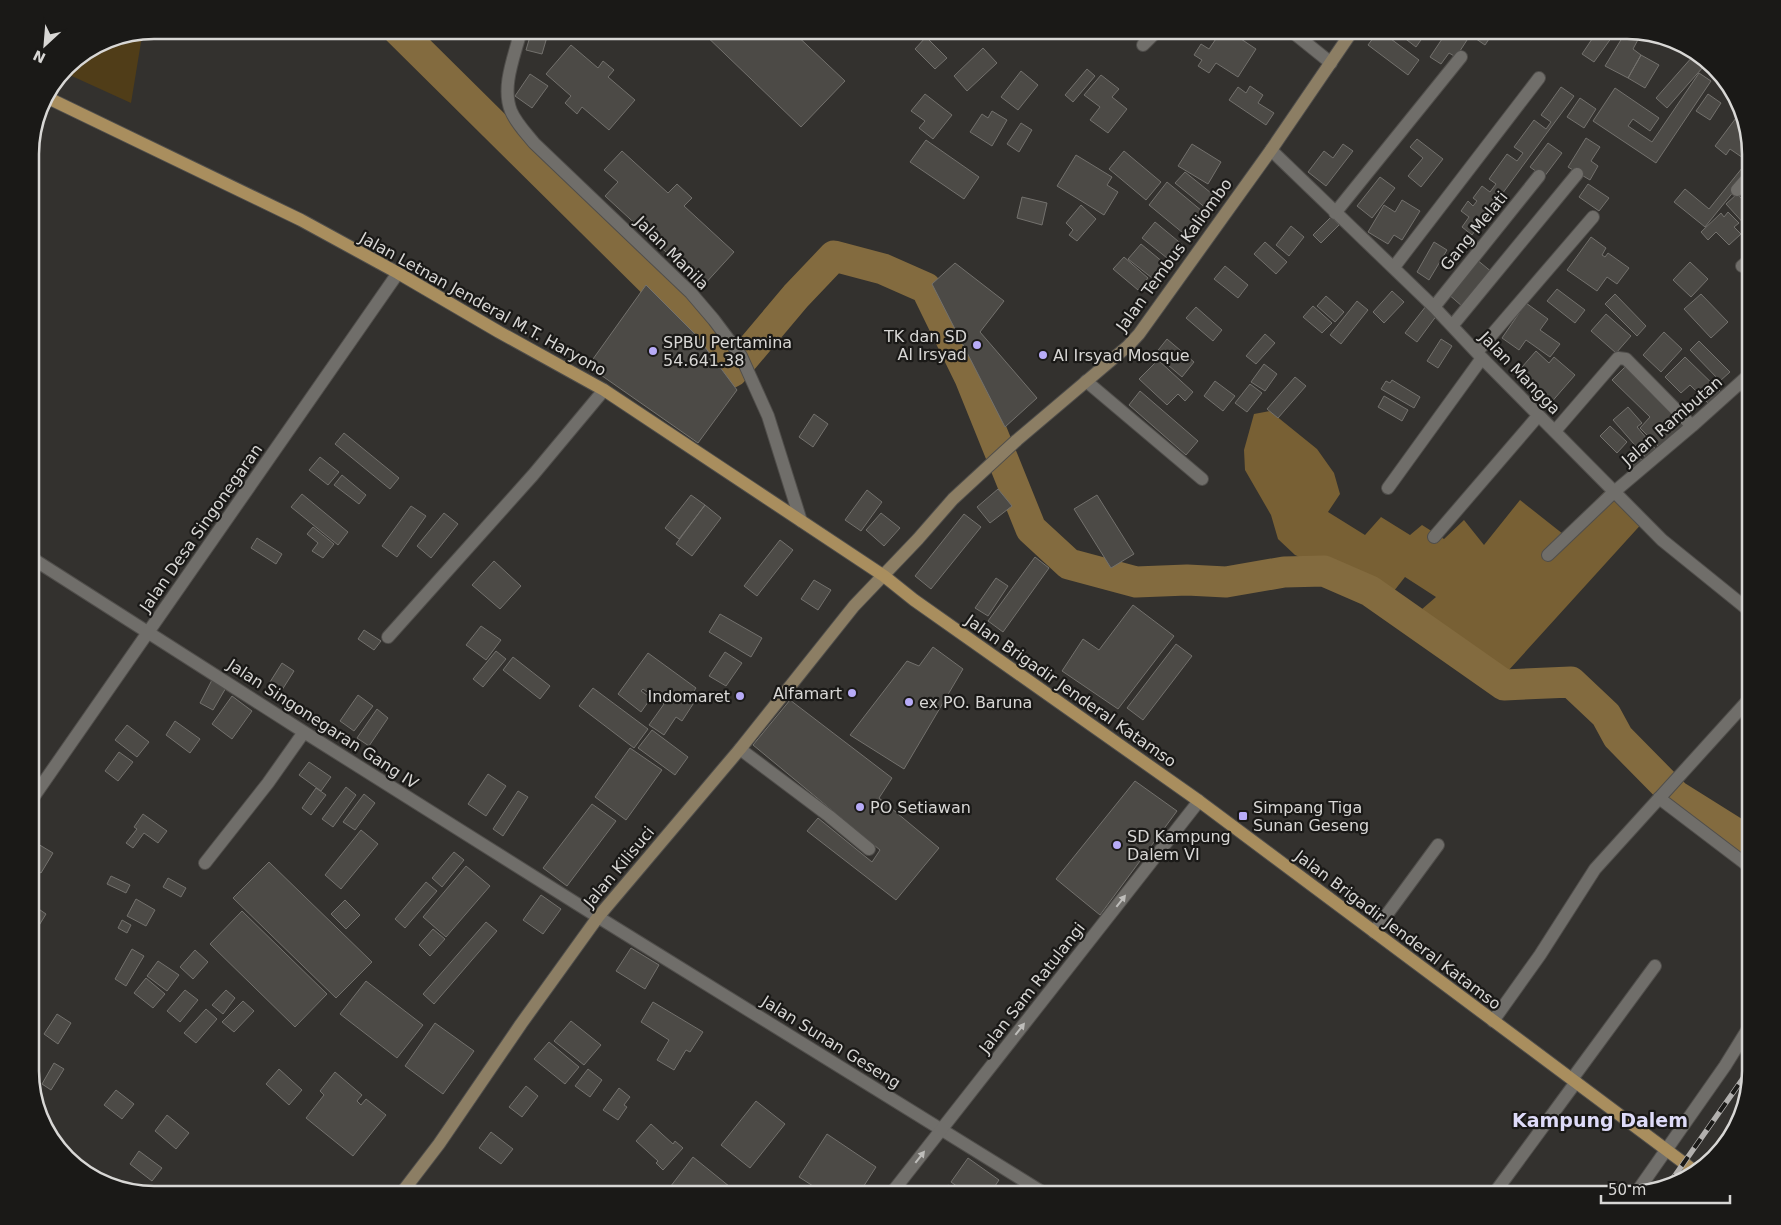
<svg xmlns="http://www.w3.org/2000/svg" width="1781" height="1225" font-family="'DejaVu Sans',sans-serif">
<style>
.green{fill:#503d18}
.forest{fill:#786034}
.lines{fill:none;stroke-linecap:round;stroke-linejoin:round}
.river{stroke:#836b3f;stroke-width:31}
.building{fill:#4c4a46;stroke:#73716d}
.minor-casing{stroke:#504e4b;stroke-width:14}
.tertiary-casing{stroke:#504e4b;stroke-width:14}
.secondary-casing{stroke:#504e4b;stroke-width:14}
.primary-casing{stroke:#504e4b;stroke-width:14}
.minor{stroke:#706e6a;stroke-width:12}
.tertiary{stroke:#706e6a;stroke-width:12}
.secondary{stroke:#8c7e64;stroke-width:12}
.primary{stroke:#a98e5e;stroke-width:12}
.rail-casing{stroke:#b2b0ae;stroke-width:5.5}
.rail{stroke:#1a1917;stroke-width:4;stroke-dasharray:11;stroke-linecap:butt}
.oneway{fill:#bebdba}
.poi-dot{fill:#b7abf7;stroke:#1a1917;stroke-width:2}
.labels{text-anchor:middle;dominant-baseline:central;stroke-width:4.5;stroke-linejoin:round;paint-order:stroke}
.street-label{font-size:16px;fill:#d8d7d5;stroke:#1a1917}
.poi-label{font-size:16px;fill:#d8d7d5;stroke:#1a1917;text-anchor:start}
.quarter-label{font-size:19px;font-weight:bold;fill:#dedbf8;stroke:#1a1917}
.rim{fill:none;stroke:#d8d7d5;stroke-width:2.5}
</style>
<rect width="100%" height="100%" fill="#33312e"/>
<path class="green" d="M147 31 141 42 131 103 63 72 66 66 107 39Z"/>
<path class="forest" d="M1270 411 1317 449 1334 473 1340 494 1328 512 1365 535 1381 517 1410 535 1422 525 1444 539 1464 520 1484 545 1520 500 1563 534 1608 488 1645 520 1508 671C1473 659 1444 637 1414 616L1436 597 1405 577 1390 596 1295 555 1278 539 1271 515 1245 470 1244 450 1254 414Z"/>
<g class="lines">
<path class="river" d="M398 30 697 326 732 372 796 296 834 256 883 269 926 288 970 378 1031 529 1069 564 1136 582 1187 580 1226 582 1284 572 1324 571 1370 591 1504 685 1571 682 1606 715 1618 737 1676 796 1751 843"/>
</g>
<path class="building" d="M532 30H549L542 54 526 50Z
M700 30H791L845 81 801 127Z
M1222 30H1243L1238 37 1256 49 1238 77 1216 63 1209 73 1198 66 1202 60 1194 55 1201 44 1209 49Z
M1379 30 1419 60 1408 75 1368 45Z
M1394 30H1428L1416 47Z
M1448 30H1459L1469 37 1456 57 1449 53 1441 64 1430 57Z
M1463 30H1495L1485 45Z
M1592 30H1617L1594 62 1582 54 1594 36 1590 33Z
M1627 30 1641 34 1633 49 1641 55 1628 78 1605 66Z
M926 37 947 58 935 69 915 49Z
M571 45 598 68 603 61 614 70 608 77 635 100 609 130 582 107 577 114 565 103 571 96 546 74Z
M983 48 997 63 967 91 954 76Z
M1641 55 1659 65 1645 88 1628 78Z
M1693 56 1704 66 1667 108 1656 98Z
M1087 69 1095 76 1073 102 1065 95Z
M1021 71 1038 85 1018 110 1001 97Z
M1699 73 1711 81 1656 163 1593 121 1615 88 1659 118 1650 131 1633 119 1628 126 1652 142Z
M530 74 548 86 532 108 515 96Z
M1101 75 1119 89 1112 97 1127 109 1108 133 1090 120 1100 107 1084 95Z
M1250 86 1263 95 1258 103 1274 113 1266 125 1229 100 1238 87 1246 93Z
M1561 87 1574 96 1472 235 1462 227 1469 217 1461 211 1468 201 1473 206 1477 201 1473 198 1482 186 1490 192 1496 184 1489 179 1507 154 1517 161 1523 153 1514 147 1534 120 1546 129 1551 122 1541 115Z
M925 94 952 115 933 139 919 128 925 121 911 111Z
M1708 94 1721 103 1710 120 1696 111Z
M1580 98 1596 109 1584 128 1567 117Z
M992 111 1007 120 992 146 970 132 982 114 988 118Z
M1739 114 1742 116 1751 153 1746 160 1730 149 1726 155 1715 146Z
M1021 123 1032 130 1019 152 1007 144Z
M1586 138 1600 147 1591 161 1598 166 1590 180 1568 167Z
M1417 139 1443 159 1421 187 1408 176 1423 158 1410 147Z
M926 140 979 177 964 199 910 162Z
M1548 143 1562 153 1544 177 1530 167Z
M1192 144 1221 162 1208 184 1178 166Z
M1343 144 1353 151 1326 186 1308 172 1324 151 1333 158Z
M622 151 668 193 677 184 692 198 684 206 734 252 703 286 605 196 618 182 604 170Z
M1124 151 1161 182 1146 200 1109 169Z
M1076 155 1112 177 1107 185 1118 192 1104 215 1057 186Z
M1751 157V170L1705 227 1674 202 1685 189 1709 209Z
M1185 172 1216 197 1207 209 1175 183Z
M1380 177 1395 188 1372 218 1357 206Z
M1167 182 1208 216 1189 238 1149 205Z
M1588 184 1609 198 1599 211 1579 197Z
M1746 193 1751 198V223L1747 227 1726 204 1737 194 1741 198Z
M1022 197 1047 203 1042 225 1017 218Z
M1402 200 1420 211 1402 240 1394 235 1388 244 1368 232 1384 205 1395 212Z
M1081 205 1096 219 1077 241 1069 235 1073 230 1066 223Z
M1728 212 1739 223 1734 227 1741 234 1729 245 1716 232 1708 240 1701 232 1721 213 1724 217Z
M1331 217 1339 225 1321 243 1313 235Z
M1155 222 1184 246 1172 262 1142 238Z
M1291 226 1304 237 1289 256 1276 245Z
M1591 237 1606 248 1602 255 1605 257 1608 253 1629 268 1617 284 1607 277 1597 291 1567 270Z
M1265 242 1287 262 1276 274 1254 254Z
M1434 242 1447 250 1429 280 1417 272Z
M1141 244 1164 263 1152 278 1128 259Z
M1124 257 1148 278 1138 290 1113 269Z
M1476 259 1493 273 1463 307 1447 293Z
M1690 262 1708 279 1691 297 1673 280Z
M955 263 1004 301 980 332 1037 398 1005 427 932 284Z
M1225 266 1248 285 1238 298 1214 279Z
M646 285 696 335 737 390 698 443 588 366Z
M1557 289 1585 310 1575 323 1547 301Z
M1392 291 1404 302 1384 323 1373 312Z
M1615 294 1646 326 1637 336 1605 304Z
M1701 294 1728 322 1711 338 1684 309Z
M1326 296 1344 312 1335 322 1317 306Z
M1357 301 1368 310 1341 344 1330 335Z
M1526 303 1548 319 1540 330 1560 344 1550 357 1526 340 1519 350 1502 338Z
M1313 306 1332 323 1322 333 1303 317Z
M1426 306 1437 315 1417 342 1405 333Z
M1196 307 1222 330 1213 341 1186 318Z
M1606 314 1631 336 1616 353 1591 331Z
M1664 332 1682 349 1661 372 1643 355Z
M1265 334 1275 343 1256 364 1246 356Z
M1167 339 1194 362 1182 377 1155 354Z
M1441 339 1452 346 1438 368 1427 361Z
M1699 341 1730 372 1720 381 1690 350Z
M1536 351 1549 363 1554 357 1575 375 1549 405 1515 375Z
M1685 357 1723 394 1711 406 1690 385 1681 393 1665 377Z
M1158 360 1193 392 1185 401 1178 394 1167 405 1139 379Z
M1264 364 1277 374 1265 391 1251 382Z
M1625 367 1685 425 1661 449 1640 428 1650 417 1612 380Z
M1295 377 1306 386 1278 418 1267 409Z
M1392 380 1420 397 1414 408 1381 389 1386 381 1390 383Z
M1215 381 1235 396 1223 411 1204 396Z
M1250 384 1262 393 1247 412 1235 403Z
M1140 391 1198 441 1186 455 1129 405Z
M1384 396 1408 410 1402 421 1378 407Z
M1628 407 1642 423 1637 427 1658 452 1648 460 1613 420Z
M814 414 828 424 813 447 799 437Z
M1610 426 1627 442 1617 453 1600 436Z
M344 433 399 478 390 489 335 444Z
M1631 450 1644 462 1634 471 1622 459Z
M320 457 339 472 328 485 309 470Z
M342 475 366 495 359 504 334 485Z
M998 489 1012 506 990 523 977 507Z
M867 490 882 502 861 531 845 520Z
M302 494 348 532 338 545 291 507Z
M691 495 705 505 679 539 665 528Z
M1097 495 1134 554 1111 568 1074 509Z
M705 505 721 518 692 556 676 544Z
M411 506 426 516 397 557 382 546Z
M444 513 458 524 431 558 417 546Z
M881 513 900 528 884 546 866 530Z
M964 514 981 527 931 589 915 576Z
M313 527 334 544 323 558 312 551 318 543 307 534Z
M257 538 282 554 276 564 251 548Z
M780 540 793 550 757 596 744 586Z
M1035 557 1049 568 1003 632 988 621Z
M494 561 521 586 500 609 472 585Z
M996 578 1008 586 988 616 975 608Z
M814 580 831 590 818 610 801 599Z
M1133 605 1174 636 1118 709 1062 671 1083 639 1099 650Z
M720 614 762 638 751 657 709 632Z
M481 626 501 640 486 660 466 645Z
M364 630 381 641 374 650 358 639Z
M1176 644 1192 656 1143 720 1127 708Z
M933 647 963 669 904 769 850 735 907 661 919 666Z
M496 651 506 659 483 687 473 679Z
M725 652 742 663 726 686 709 676Z
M648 653 696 688 690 697 695 701 682 721 676 717 664 735 649 725 664 704 643 689 641 691 651 698 641 712 618 694Z
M513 657 550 686 540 699 503 670Z
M282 663 294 671 282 690 270 682Z
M213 678 227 686 213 710 200 703Z
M593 688 648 729 634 748 579 706Z
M358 695 373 706 354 731 340 721Z
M232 696 252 711 232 739 212 724Z
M790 700 892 778 879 798 939 848 896 900 807 831 818 818 872 862 880 850 753 745Z
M377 709 388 718 369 746 357 738Z
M175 721 200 739 190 753 166 735Z
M127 725 149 742 137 757 115 740Z
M652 730 688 757 675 775 638 748Z
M630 748 662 770 626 820 595 797Z
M119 752 133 762 118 781 105 771Z
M309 762 331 777 321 791 299 775Z
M488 774 506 786 486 816 468 804Z
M1135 781 1177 811 1100 915 1056 879Z
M346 787 356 795 333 827 322 819Z
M316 788 326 795 311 815 302 808Z
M518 791 528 797 503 836 493 829Z
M364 794 375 803 355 830 343 822Z
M592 804 616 821 567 886 543 868Z
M143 814 167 831 158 843 144 833 133 848 126 843 137 829 134 827Z
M361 830 378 844 341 889 325 875Z
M33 841 53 853 41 873 30 866V845Z
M454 852 464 860 442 887 432 878Z
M269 862 372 962 336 998 233 898Z
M466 866 490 886 446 937 423 917Z
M111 876 130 885 126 893 107 884Z
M168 878 186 888 181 897 163 887Z
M426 882 437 891 405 928 395 919Z
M541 895 561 909 543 934 523 920Z
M136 899 155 910 146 926 127 916Z
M345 900 360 915 346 929 331 914Z
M30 903 46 914 35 932 30 929Z
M242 911 327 994 295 1027 210 944Z
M122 920 131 925 127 933 118 928Z
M486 922 497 931 434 1004 423 994Z
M433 929 445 939 430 956 419 945Z
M631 948 659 965 645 989 616 971Z
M132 949 144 956 126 986 115 979Z
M195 950 208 962 193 979 180 967Z
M158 961 179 975 167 991 147 976Z
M146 978 165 994 153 1008 134 993Z
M366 981 423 1025 397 1058 340 1014Z
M185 990 198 1000 180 1022 167 1011Z
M226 990 235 998 223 1014 212 1005Z
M243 1001 254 1011 234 1032 222 1022Z
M653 1002 703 1032 690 1052 686 1050 674 1070 657 1060 669 1040 641 1022Z
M206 1009 217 1019 196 1043 184 1033Z
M57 1014 71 1023 58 1044 44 1034Z
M571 1021 601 1045 584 1065 554 1041Z
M435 1023 474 1051 443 1094 405 1066Z
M549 1042 579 1067 565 1084 534 1059Z
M54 1063 64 1069 51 1090 42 1084Z
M279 1069 302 1090 289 1105 266 1084Z
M588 1069 602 1080 590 1097 575 1086Z
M335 1072 362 1095 357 1101 361 1105 366 1099 386 1115 353 1156 306 1118 324 1095 320 1091Z
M526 1086 538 1096 522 1117 509 1107Z
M619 1088 630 1097 624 1105 627 1107 618 1120 603 1110Z
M116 1090 134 1104 122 1119 104 1105Z
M756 1101 785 1124 750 1168 721 1145Z
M167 1115 189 1133 176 1149 155 1131Z
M651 1124 673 1144 675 1141 683 1148 663 1170 656 1163 658 1161 636 1141Z
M491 1132 513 1149 501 1164 479 1148Z
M827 1134 876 1167 858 1195H827L799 1177Z
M139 1151 162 1168 152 1181 130 1164Z
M693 1157 740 1195H664Z
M968 1158 999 1180 989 1195H969L951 1182Z
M597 1185 609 1195H589Z
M948 1185 962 1195H937Z"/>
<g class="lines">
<defs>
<path id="minor" d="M521 30C515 55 501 86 511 111 516 123 526 133 534 143L691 293 714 320 741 356 768 416 801 521
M1143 45 1158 30
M1271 150 1434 307 1482 358 1662 540 1751 612
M1737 190 1751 174
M1335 213 1461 57
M1742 266 1751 259
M1394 267 1539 78
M1434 307 1539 176
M1452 326 1577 174
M1477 352 1593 217
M1086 381 1202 479
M1741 382 1751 393
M1555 431 1618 358 1626 359 1692 426
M1388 488 1482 358
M1434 537 1538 416
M1548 555 1614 492 1692 426 1751 373
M30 557 304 732 598 917 1047 1195
M388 637 533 475 604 390
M740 749 829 816 869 849
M1659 798 1751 868
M30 802 398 273
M205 863 268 783 304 732
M1374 932 1438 845
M1493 1021 1540 955 1595 869 1751 697
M1572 1079 1655 966
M1636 1193 1725 1066 1751 1024
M1493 1195 1576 1082"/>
<path id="tertiary" d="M1290 30 1331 63
M890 1195 1199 801"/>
<path id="secondary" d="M400 1195 439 1144 521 1024 598 917 740 749 854 606 918 539 953 499 1017 440 1128 346 1139 334 1271 150 1353 30"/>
<path id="primary" d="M46 97 301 220 398 273 499 332 604 390 884 576 914 600 1199 801 1696 1172"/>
</defs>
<use href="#minor" class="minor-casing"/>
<use href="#tertiary" class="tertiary-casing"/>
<use href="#secondary" class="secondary-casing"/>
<use href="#primary" class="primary-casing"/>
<use href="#minor" class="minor"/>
<use href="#tertiary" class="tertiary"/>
<use href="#secondary" class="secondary"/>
<use href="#primary" class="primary"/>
<defs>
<path id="rail" d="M1669 1184 1751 1067"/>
</defs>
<use href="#rail" class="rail-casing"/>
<use href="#rail" class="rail"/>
</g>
<defs><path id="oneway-solid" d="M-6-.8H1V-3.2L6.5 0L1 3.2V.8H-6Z" transform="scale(1.25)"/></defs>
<g class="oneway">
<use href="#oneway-solid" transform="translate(1121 901) rotate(-52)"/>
<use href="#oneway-solid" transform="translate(1020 1029) rotate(-52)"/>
<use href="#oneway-solid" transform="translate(920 1157) rotate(-52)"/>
</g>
<g class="poi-dot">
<circle cx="977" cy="345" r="5"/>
<circle cx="653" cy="351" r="5"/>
<circle cx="1043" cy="355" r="5"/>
<circle cx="852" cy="693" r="5"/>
<circle cx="740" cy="696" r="5"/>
<circle cx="909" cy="702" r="5"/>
<circle cx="860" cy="807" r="5"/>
<rect x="1238" y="811" width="10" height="10" rx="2.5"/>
<circle cx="1117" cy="845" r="5"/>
</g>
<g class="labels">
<g class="street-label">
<text transform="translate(1474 231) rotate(-51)">Gang Melati</text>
<text transform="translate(672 253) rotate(45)">Jalan Manila</text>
<text transform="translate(1174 255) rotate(-54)">Jalan Tembus Kaliombo</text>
<text transform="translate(483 304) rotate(29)">Jalan Letnan Jenderal M.T. Haryono</text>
<text transform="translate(1520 373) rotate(46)">Jalan Mangga</text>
<text transform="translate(1672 421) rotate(-41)">Jalan Rambutan</text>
<text transform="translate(201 528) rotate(-55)">Jalan Desa Singonegaran</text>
<text transform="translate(1071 691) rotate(35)">Jalan Brigadir Jenderal Katamso</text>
<text transform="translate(323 724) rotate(33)">Jalan Singonegaran Gang IV</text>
<text transform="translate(619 867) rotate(-50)">Jalan Kilisuci</text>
<text transform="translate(1398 930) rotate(37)">Jalan Brigadir Jenderal Katamso</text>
<text transform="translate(1032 988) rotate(-52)">Jalan Sam Ratulangi</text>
<text transform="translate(831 1042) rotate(32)">Jalan Sunan Geseng</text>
</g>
<g class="poi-label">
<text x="967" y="336" text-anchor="end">TK dan SD<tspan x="967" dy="18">Al Irsyad</tspan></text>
<text x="663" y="342">SPBU Pertamina<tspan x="663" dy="18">54.641.38</tspan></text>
<text x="1053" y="355">Al Irsyad Mosque</text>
<text x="842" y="693" text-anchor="end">Alfamart</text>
<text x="730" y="696" text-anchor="end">Indomaret</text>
<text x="919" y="702">ex PO. Baruna</text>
<text x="870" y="807">PO Setiawan</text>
<text x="1253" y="807">Simpang Tiga<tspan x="1253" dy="18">Sunan Geseng</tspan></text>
<text x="1127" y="836">SD Kampung<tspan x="1127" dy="18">Dalem VI</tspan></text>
</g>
<g class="quarter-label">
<text x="1600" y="1120">Kampung Dalem</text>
</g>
</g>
<path d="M0 0H1781V1225H0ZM154 39H1627A115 115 0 0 1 1742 154V1071A115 115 0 0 1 1627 1186H154A115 115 0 0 1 39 1071V154A115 115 0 0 1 154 39Z" fill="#1a1917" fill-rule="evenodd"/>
<path class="rim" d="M154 39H1627A115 115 0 0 1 1742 154V1071A115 115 0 0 1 1627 1186H154A115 115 0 0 1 39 1071V154A115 115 0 0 1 154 39Z"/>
<g transform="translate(45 45) rotate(206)" stroke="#1a1917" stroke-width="4" paint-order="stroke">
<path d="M0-4L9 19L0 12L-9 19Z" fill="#d8d7d5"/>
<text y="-8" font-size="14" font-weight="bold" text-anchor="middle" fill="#d8d7d5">N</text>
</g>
<path d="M1601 1195v8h129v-8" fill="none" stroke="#d8d7d5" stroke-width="2.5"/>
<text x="1608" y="1195" font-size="15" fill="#d8d7d5" stroke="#1a1917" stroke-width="4" paint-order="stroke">50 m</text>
</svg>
